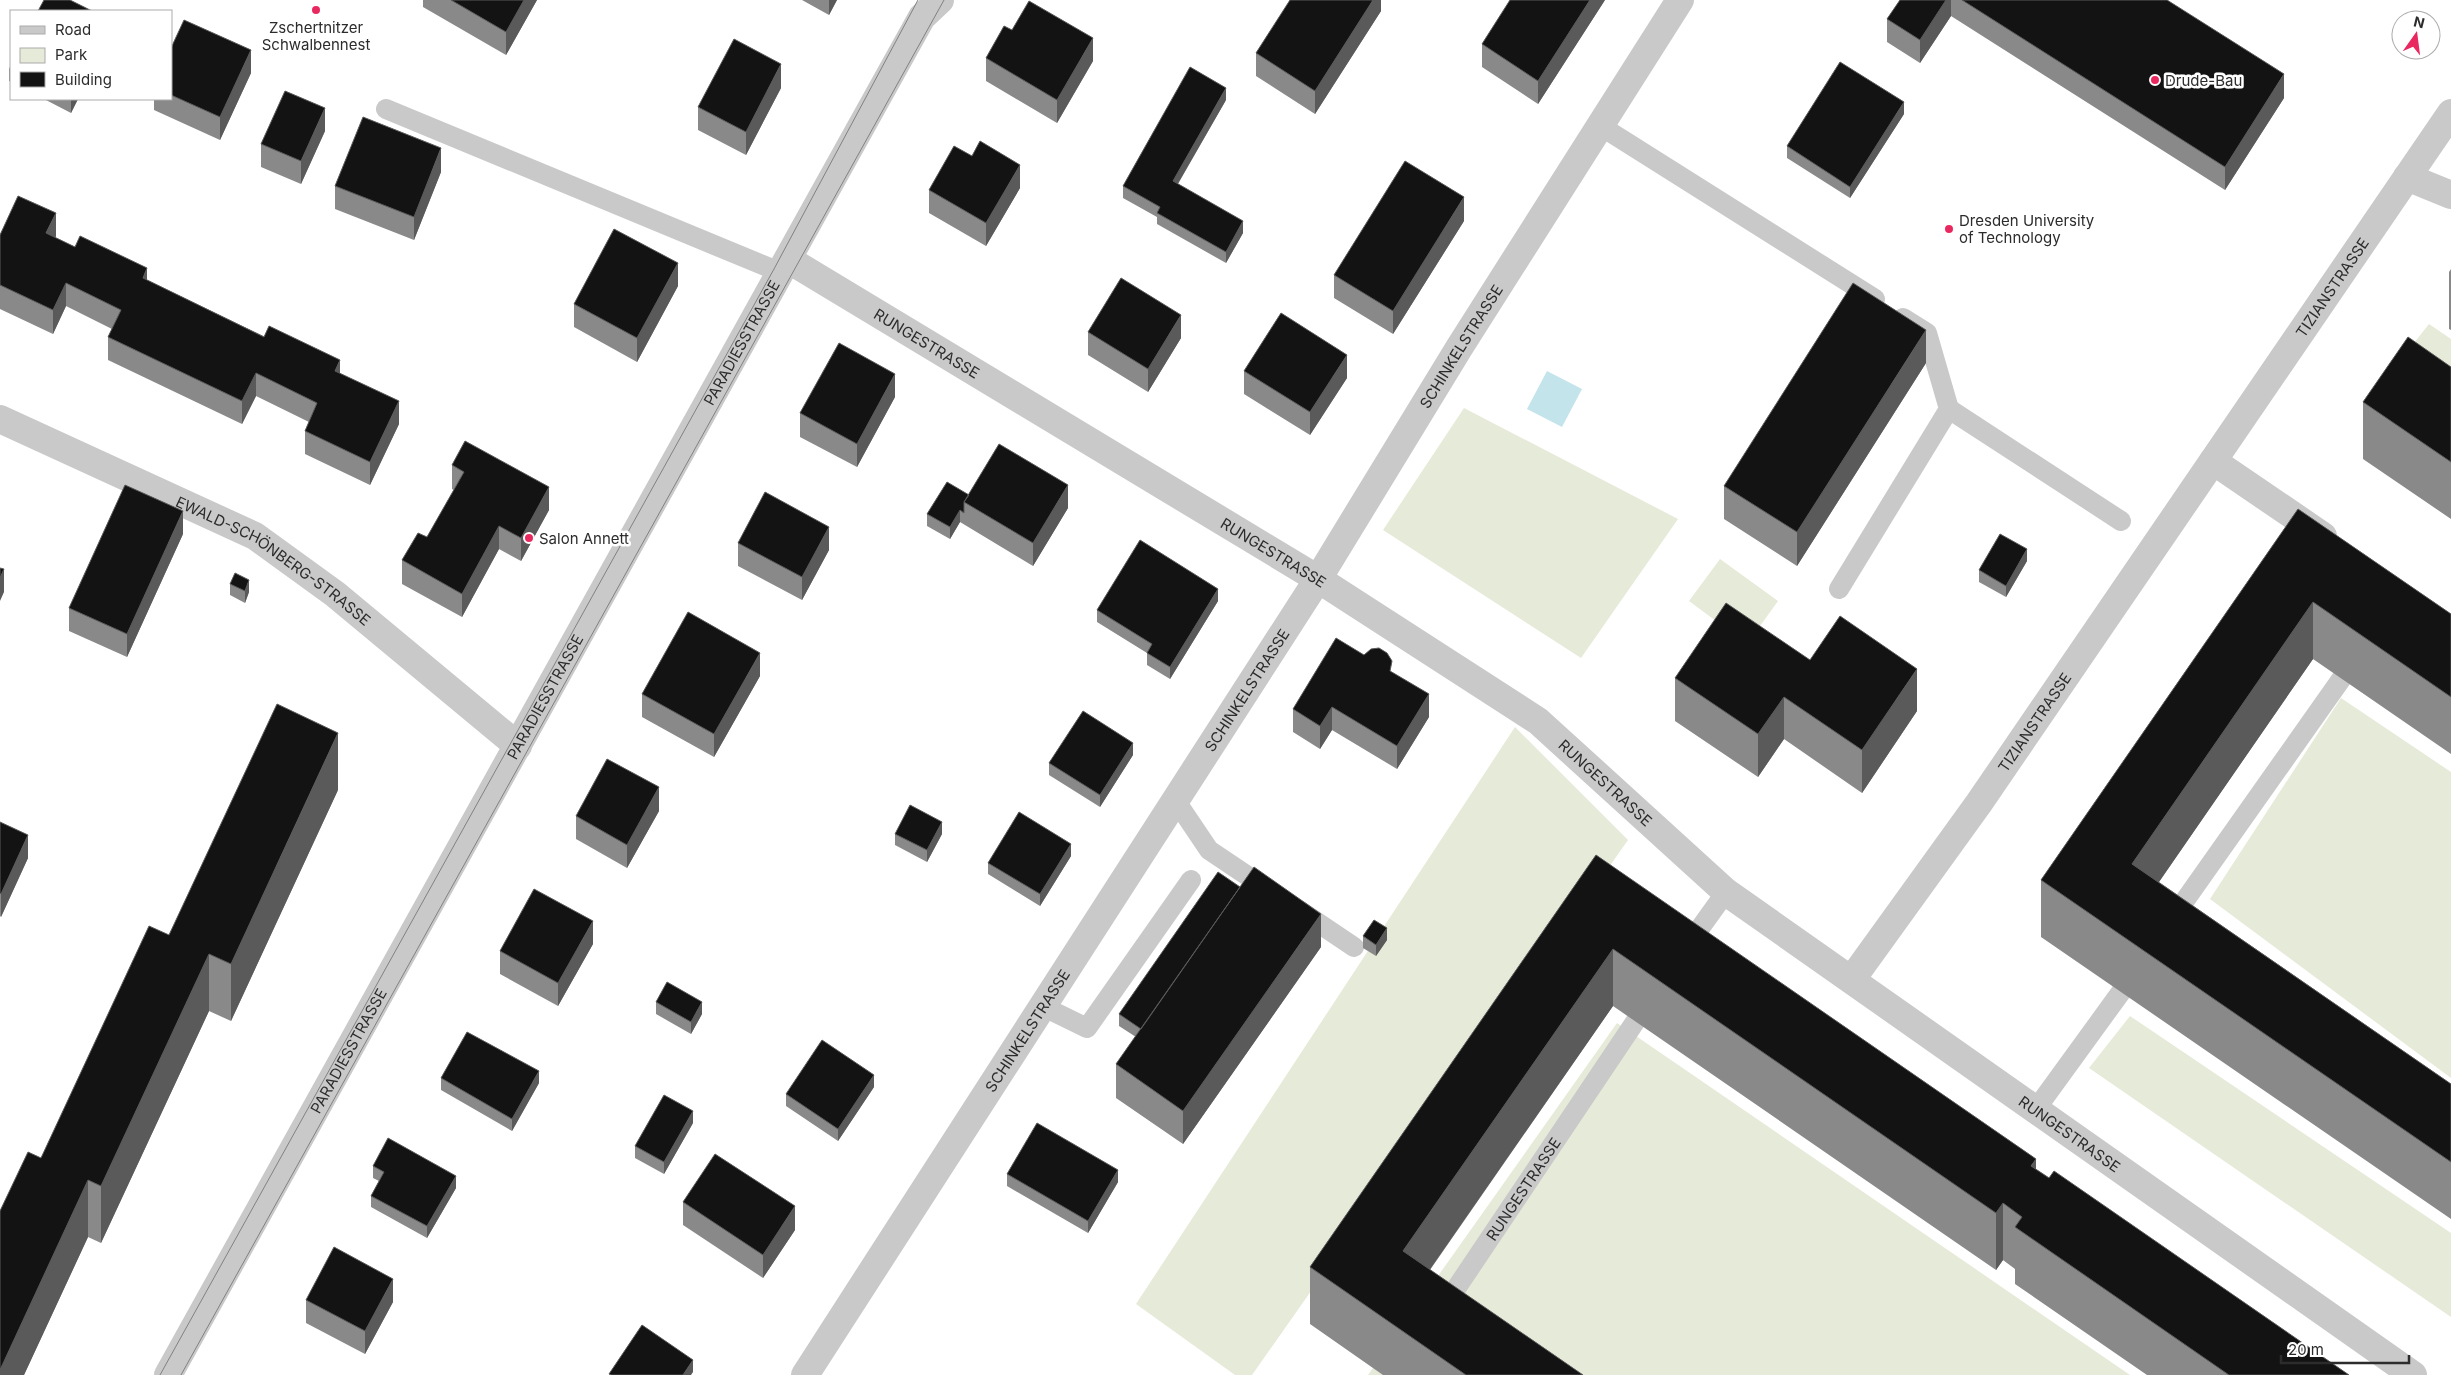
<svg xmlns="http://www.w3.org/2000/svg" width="2451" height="1375" font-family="Inter,sans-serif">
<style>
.green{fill:#e6ead8}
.water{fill:#c4e4eb}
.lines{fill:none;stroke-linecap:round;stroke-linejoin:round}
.service{stroke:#c9c9c9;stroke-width:20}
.minor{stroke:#c9c9c9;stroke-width:28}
.tram{stroke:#818181;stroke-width:1}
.wall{fill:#898989}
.shaded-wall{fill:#5a5a5a}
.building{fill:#131313;stroke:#5a5a5a}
.poi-dot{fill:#e9285f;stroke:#fff;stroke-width:2}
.labels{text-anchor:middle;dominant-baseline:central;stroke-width:5;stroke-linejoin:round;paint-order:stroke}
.poi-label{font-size:15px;fill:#2c2c2c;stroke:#fff;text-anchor:start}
.street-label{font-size:15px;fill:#2c2c2c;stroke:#fff}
</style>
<rect width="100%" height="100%" fill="#fff"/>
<path class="green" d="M2429 324 2451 339V392L2403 357Z
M1464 408 1678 519 1581 658 1383 530Z
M1720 559 1778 601 1747 644 1689 601Z
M2341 698 2451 772V1078L2210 899Z
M1515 727 1628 840 1252 1375H1235L1136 1304Z
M2130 1016 2451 1233V1317L2089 1068Z
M1617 1023 2130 1375H1368Z"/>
<path class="water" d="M1547 371 1582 389 1562 427 1527 409Z"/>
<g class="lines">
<g class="service">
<path d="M386 109 782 273"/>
<path d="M1599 125 1875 299"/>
<path d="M1949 409 2121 521"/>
<path d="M1839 589 1949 409 1927 333 1903 318"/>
<path d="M1176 801 1209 850 1270 891"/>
<path d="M1299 910 1354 947"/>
<path d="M2169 923 2342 678"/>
<path d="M1685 949 1726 892"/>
<path d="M1044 1007 1087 1028 1191 880"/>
<path d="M2036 1109 2121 992"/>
<path id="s1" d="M1445 1305 1635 1022"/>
</g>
<g class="minor">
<path d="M2407 177 2451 195"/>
<path id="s2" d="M789 260 1318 579 1538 721 1726 892 2413 1375"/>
<path id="s3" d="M0 419 255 536 335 594 518 746"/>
<path d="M2213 461 2323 536"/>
<path id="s4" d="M1852 979 1979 803 2451 113"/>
<path id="s5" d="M168 1375 922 17 940 0"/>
<path id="s6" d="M805 1375 1318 579 1459 348 1680 0"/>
</g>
<path class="tram" d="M160 1375 774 269 918 0
M181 1375 944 0"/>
</g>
<path class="wall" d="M423 0H537L506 55 423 7Z
M802 0H837L829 15Z
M1381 0V11L1315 114 1256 76V53Z
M1605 0 1538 104 1482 67V44Z
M1900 0H2167L2284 98 2225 190 1951 16 1920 63 1887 42V19Z
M1012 30 1093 61 1057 123 986 81V58Z
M171 48 251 73 220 140 154 110V99H171Z
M11 64V82L9 81V69Z
M781 88 746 155 698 130V107Z
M44 99H78L71 113Z
M1226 100 1178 184 1243 233 1226 263 1157 224V217L1123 198V186Z
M1904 114 1850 198 1787 158V146Z
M325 131 301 184 261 167V144Z
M441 172 414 240 335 209V186Z
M1020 188 986 246 929 213V190Z
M1464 221 1393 334 1334 298V275Z
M0 235 56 236 55 238 147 280 340 373 399 424 370 485 305 454V431L309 422 256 396 242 424 108 360V337L112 329 66 306 53 334 0 309Z
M2451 269V330L2449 329V272Z
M678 286 637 362 574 327V304Z
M1088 332 1181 338 1148 392 1088 355Z
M1926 363 1797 566 1724 519V486Z
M2451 367V519L2363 459V402Z
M1244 371 1347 378 1310 435 1244 394Z
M895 397 857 467 800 437V413Z
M452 465 549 510 521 561 499 549 462 617 402 584V560L427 537 454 490 452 489Z
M969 495 1068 508 1033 566 960 522 950 539 927 526V514Z
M2298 509 2451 614V754L2313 659 2159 882 2451 1084V1219L2041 937V880Z
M183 534 127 657 69 631V608Z
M738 543 829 550 802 600 738 566Z
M2027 561 2006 597 1979 582V570Z
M230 584 249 592 245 603 230 595Z
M1218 601 1170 679 1147 665V653L1097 622V610Z
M1810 660 1917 711 1862 793 1784 739 1758 777 1675 721V678Z
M1392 672 1429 717 1397 769 1332 730 1320 749 1293 732V709Z
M760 676 714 757 642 717V694Z
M1133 755 1100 807 1049 775V763Z
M338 790 231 1021 209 1011 101 1243 88 1237 24 1375H0L41 1158Z
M659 811 627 868 576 839V816Z
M0 822 28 858 1 917 0 916Z
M895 834H942L927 862 895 845Z
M1596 855 2036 1169 2349 1375H2147L2015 1284V1269L2003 1260 1996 1270 1613 1006 1430 1270 1583 1375H1383L1310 1324V1267Z
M1071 856 1040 906 988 874V863Z
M1363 936 1387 940 1376 956 1363 948Z
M593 944 558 1006 500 974V951Z
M1321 947 1183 1144 1116 1098V1064L1136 1037 1119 1026V1014Z
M656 1002 702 1014 691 1034 656 1014Z
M441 1078 539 1083 512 1131 441 1090Z
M874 1087 838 1141 786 1106V1094Z
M693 1123 664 1174 635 1158V1146Z
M373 1166 456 1188 427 1238 371 1207V1196L379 1181 373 1178Z
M1007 1174 1118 1182 1088 1233 1007 1186Z
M683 1202 795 1230 763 1278 683 1225Z
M306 1300 393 1302 365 1354 306 1323Z"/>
<path class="shaded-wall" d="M524 0H537L506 55V32Z
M829 0H837L829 15Z
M1373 0H1381V11L1315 114V91Z
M1590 0H1605L1538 104V81Z
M1946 0H1951V16L1920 63V40Z
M1093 38V61L1057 123V100Z
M251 50V73L220 140V117Z
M781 64V88L746 155V132Z
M2284 74V98L2225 190V167Z
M1226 88V100L1173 192V181Z
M72 99H78L71 113V101Z
M1904 102V114L1850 198V187Z
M325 108V131L301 184V161Z
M441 148V172L414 240V217Z
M1020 165V188L986 246V223Z
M1464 197V221L1393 334V311Z
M56 213V236L46 256V233Z
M1243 221V233L1226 263V252Z
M678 263V286L637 362V338Z
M147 268V291L143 278Z
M66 283V306L53 334V310Z
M1181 315V338L1148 392V369Z
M1926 330V363L1797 566V532Z
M1347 355V378L1310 435V412Z
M340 360V383L335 371Z
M256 373V396L242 424V401Z
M895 374V397L857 467V444Z
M399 401V424L370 485V462Z
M1068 485V508L1033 566V543Z
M549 487V510L521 561V538Z
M960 510V522L950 539V527Z
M183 511V534L127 657V634Z
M499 526V549L462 617V594Z
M829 527V550L802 600V577Z
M2027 549V561L2006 597V586Z
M4 569V592L0 601V578Z
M249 580V592L245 603V591Z
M1218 589V601L1170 679V667Z
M2313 602V659L2132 921V864Z
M760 653V676L714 757V734Z
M1917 669V711L1862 793V750Z
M1429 694V717L1397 769V746Z
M1784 697V739L1758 777V734Z
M1332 707V730L1320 749V726Z
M338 733V790L231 1021V964Z
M1133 743V755L1100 807V795Z
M659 787V811L627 868V845Z
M942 822V834L927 862V850Z
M28 835V858L1 917V894Z
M1071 844V856L1040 906V894Z
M1321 914V947L1183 1144V1111Z
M593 921V944L558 1006V983Z
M1387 928V940L1376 956V945Z
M1613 949V1006L1403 1308V1251Z
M209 954V1011L101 1243V1186Z
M702 1002V1014L691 1034V1022Z
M539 1071V1083L512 1131V1119Z
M874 1075V1087L838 1141V1129Z
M693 1111V1123L664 1174V1162Z
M2036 1159V1216L2031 1166Z
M1118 1170V1182L1088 1233V1221Z
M456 1176V1188L427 1238V1226Z
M88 1180V1237L24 1375H0V1370Z
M2003 1203V1260L1996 1270V1213Z
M795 1206V1230L763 1278V1255Z
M393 1279V1302L365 1354V1331Z
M693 1360V1372L691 1375H683Z"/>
<path class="building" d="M44 0H70L92 11H38Z
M451 0H524L506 32Z
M1290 0H1373L1315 91 1256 53Z
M1510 0H1590L1538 81 1482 44Z
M1900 0H1946L1920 40 1887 19Z
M1962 0H2167L2284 74 2225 167Z
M1029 1 1093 38 1057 100 986 58 1004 26 1012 30Z
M184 20 251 50 220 117 171 95V48Z
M734 39 781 64 746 132 698 107Z
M1840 62 1904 102 1850 187 1787 146Z
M1190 67 1226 88 1173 181 1243 221 1226 252 1157 213 1160 207 1123 186Z
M285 91 325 108 301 161 261 144Z
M363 117 441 148 414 217 335 186Z
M980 141 1020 165 986 223 929 190 954 146 972 156Z
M1405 161 1464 197 1393 311 1334 275Z
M18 196 56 213 46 233 75 247 80 236 147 268 143 278 264 337 269 326 340 360 335 371 399 401 370 462 305 431 317 403 256 373 242 401 108 337 121 310 66 283 53 310 0 285V235Z
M614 229 678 263 637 338 574 304Z
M1121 278 1181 315 1148 369 1088 332Z
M1853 283 1926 330 1797 532 1724 486Z
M1281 313 1347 355 1310 412 1244 371Z
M2408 337 2451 367V462L2363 402Z
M839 343 895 374 857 444 800 413Z
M465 441 549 487 521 538 499 526 462 594 402 560 418 533 427 537 464 472 452 465Z
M999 444 1068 485 1033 543 964 502Z
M947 482 969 495 964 502V513L960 510 950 527 927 514Z
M125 485 183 511 127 634 69 608Z
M765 492 829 527 802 577 738 543Z
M2298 509 2451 614V697L2313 602 2132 864 2451 1084V1162L2041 880Z
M2000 534 2027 549 2006 586 1979 570Z
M1140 540 1218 589 1170 667 1147 653 1152 644 1097 610Z
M0 568 4 569 0 578Z
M235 573 249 580 245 591 230 584Z
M1726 603 1810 660 1840 616 1917 669 1862 750 1784 697 1758 734 1675 678Z
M688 612 760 653 714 734 642 694Z
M1336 638 1364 655 1371 649 1379 648 1387 653 1392 661 1390 671 1429 694 1397 746 1332 707 1320 726 1293 709Z
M277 704 338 733 231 964 209 954 101 1186 88 1180 0 1370V1211L28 1152 41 1158 149 926 169 935Z
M1083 711 1133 743 1100 795 1049 763Z
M607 759 659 787 627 845 576 816Z
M910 805 942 822 927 850 895 834Z
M1019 812 1071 844 1040 894 988 863Z
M0 822 28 835 1 894 0 893Z
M1596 855 2036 1159 2031 1166 2049 1178 2054 1171 2349 1375H2229L2015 1227 2022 1217 2003 1203 1996 1213 1613 949 1403 1251 1583 1375H1466L1310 1267Z
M1254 867 1321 914 1183 1111 1116 1064Z
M1218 872 1240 887 1141 1029 1119 1014Z
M534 889 593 921 558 983 500 951Z
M1374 920 1387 928 1376 945 1363 936Z
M667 982 702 1002 691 1022 656 1002Z
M467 1032 539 1071 512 1119 441 1078Z
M822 1040 874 1075 838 1129 786 1094Z
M664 1095 693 1111 664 1162 635 1146Z
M1037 1123 1118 1170 1088 1221 1007 1174Z
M388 1138 456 1176 427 1226 371 1196 384 1172 373 1166Z
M715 1154 795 1206 763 1255 683 1202Z
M334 1247 393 1279 365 1331 306 1300Z
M642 1325 693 1360 683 1375H611L609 1374Z"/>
<g class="poi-dot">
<circle cx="316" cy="10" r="5"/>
<circle cx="2155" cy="80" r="5"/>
<circle cx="1949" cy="229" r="5"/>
<circle cx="529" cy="538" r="5"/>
</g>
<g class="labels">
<g class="poi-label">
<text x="316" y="27" text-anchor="middle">Zschertnitzer<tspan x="316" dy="17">Schwalbennest</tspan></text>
<text x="2165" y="80">Drude-Bau</text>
<text x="1959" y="220">Dresden University<tspan x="1959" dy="17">of Technology</tspan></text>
<text x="539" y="538">Salon Annett</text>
</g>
<g class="street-label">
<text stroke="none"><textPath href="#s4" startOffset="842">TIZIANSTRASSE</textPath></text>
<text stroke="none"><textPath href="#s5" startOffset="1181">PARADIESSTRASSE</textPath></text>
<text stroke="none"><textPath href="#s2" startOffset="161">RUNGESTRASSE</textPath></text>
<text stroke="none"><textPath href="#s6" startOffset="1220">SCHINKELSTRASSE</textPath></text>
<text stroke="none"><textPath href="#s2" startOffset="566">RUNGESTRASSE</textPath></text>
<text stroke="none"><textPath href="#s3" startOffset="309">EWALD-SCHÖNBERG-STRASSE</textPath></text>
<text stroke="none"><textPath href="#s6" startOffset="815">SCHINKELSTRASSE</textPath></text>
<text stroke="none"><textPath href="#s5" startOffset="776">PARADIESSTRASSE</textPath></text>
<text stroke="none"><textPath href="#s4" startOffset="315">TIZIANSTRASSE</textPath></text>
<text stroke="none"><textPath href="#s2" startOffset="971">RUNGESTRASSE</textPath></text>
<text stroke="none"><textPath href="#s6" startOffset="410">SCHINKELSTRASSE</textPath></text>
<text stroke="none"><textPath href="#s5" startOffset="371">PARADIESSTRASSE</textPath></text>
<text stroke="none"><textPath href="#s2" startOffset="1554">RUNGESTRASSE</textPath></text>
<text stroke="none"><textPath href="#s1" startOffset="140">RUNGESTRASSE</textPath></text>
</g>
</g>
<rect x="10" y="10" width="162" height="90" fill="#ffffff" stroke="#ababab"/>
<rect x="20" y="26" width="25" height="8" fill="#c9c9c9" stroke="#ababab"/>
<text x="55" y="35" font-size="15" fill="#2c2c2c">Road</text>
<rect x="20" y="48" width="25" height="15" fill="#e6ead8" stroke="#ababab"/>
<text x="55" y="60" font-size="15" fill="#2c2c2c">Park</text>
<rect x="20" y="72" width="25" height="15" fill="#131313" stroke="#ababab"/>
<text x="55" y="85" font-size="15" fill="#2c2c2c">Building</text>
<g transform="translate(2416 35) rotate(14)"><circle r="24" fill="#ffffff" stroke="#ababab"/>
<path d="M0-4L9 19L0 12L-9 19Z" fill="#e9285f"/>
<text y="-8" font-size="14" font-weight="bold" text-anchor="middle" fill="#2c2c2c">N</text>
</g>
<path d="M2281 1355v8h128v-8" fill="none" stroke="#2c2c2c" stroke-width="2.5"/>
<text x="2288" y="1355" font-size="15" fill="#2c2c2c" stroke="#ffffff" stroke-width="4" paint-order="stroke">20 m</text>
</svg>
